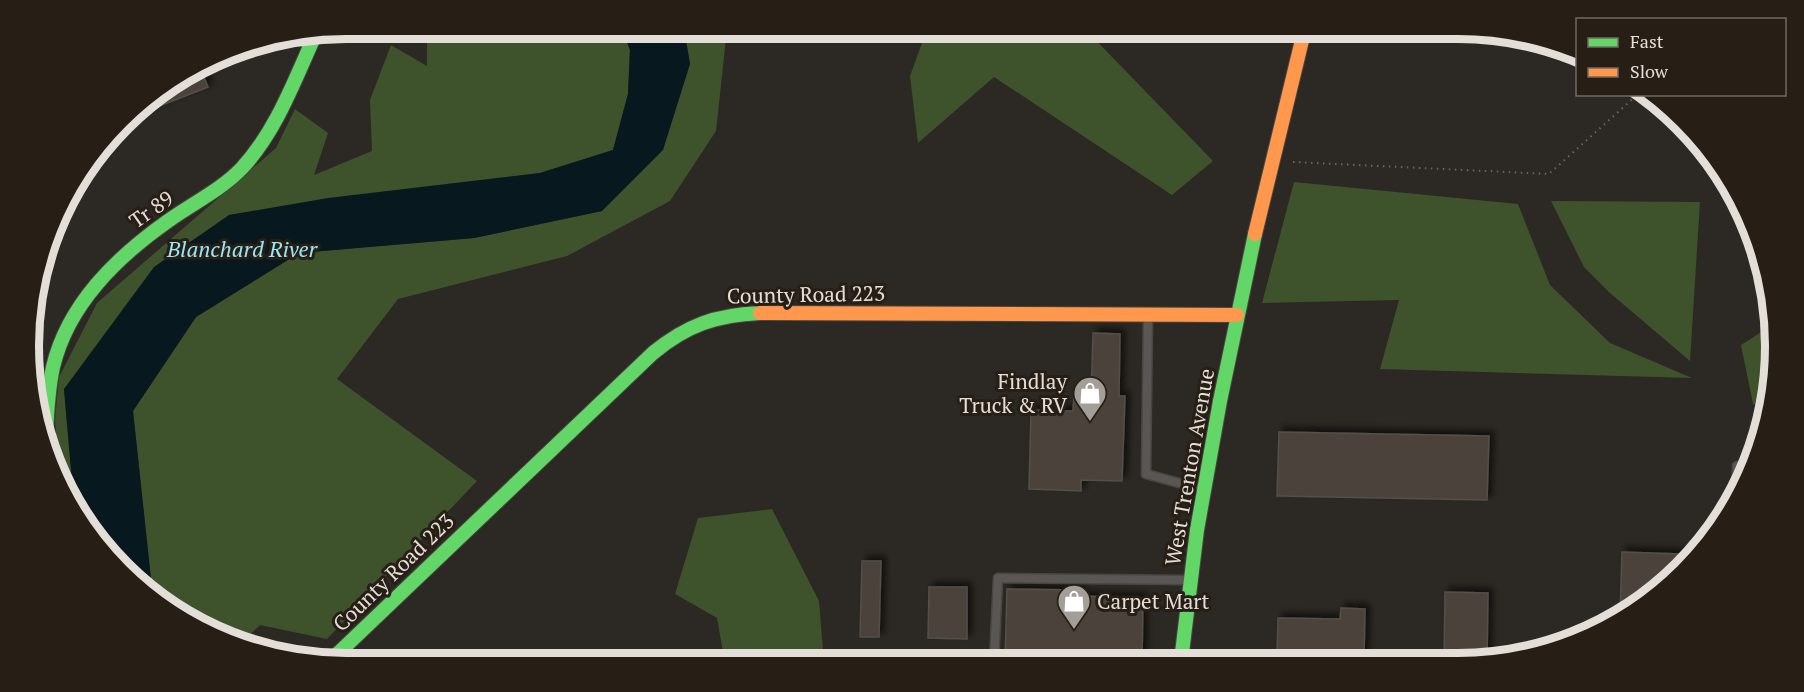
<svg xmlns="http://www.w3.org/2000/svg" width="1804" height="692" font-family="'PT Serif',serif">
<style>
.green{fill:#3e522c}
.water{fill:#07191e}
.building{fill:#4c433a;stroke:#534f4a;stroke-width:1.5;filter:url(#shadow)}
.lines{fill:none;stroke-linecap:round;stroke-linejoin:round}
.lane-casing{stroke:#494641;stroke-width:11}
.fast-casing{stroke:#494641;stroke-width:16}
.slow-casing{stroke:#494641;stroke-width:16}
.path{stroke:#686461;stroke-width:2;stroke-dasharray:1.5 4.5;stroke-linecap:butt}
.lane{stroke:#5a5653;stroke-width:8}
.fast{stroke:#63d668;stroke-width:14}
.slow{stroke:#ff974d;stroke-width:14}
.labels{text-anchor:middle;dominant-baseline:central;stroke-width:6;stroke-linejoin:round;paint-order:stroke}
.street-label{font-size:21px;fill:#e3ded7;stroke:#271f15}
.poi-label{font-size:21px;fill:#e3ded7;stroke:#271f15;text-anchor:end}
.water-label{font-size:22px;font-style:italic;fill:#97e7f8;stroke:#271f15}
.rim{fill:none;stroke:#e3ded7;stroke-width:8}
</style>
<defs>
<filter id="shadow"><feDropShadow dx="4.5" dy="-4.5" stdDeviation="3" flood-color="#0009"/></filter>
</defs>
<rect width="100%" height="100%" fill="#2c2823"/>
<path class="green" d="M408 29H622L630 50 628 94 613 150 540 173 229 215 64 389 74 504 58 465 55 419 59 377 97 303 276 148 295 109 328 133 314 175 372 151 370 100 391 45 427 66V43Z
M684 29H727L716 131 670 201 567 256 398 299 337 379 477 481 327 639 260 625 242 642 153 598 133 411 196 317 299 253 474 238 602 211 690 64Z
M927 29H1085L1213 161 1172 195 994 77 918 143 910 76Z
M1294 182 1518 204 1550 285 1610 343 1692 378 1380 369 1399 300 1262 303Z
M1551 201 1700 202 1690 361 1610 293 1584 267Z
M1771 326 1766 408 1753 404 1741 345Z
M772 509 819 601 824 662 725 663 717 618 675 594 698 518Z"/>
<path class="water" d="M622 29H684L690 64 663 150 602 211 474 238 299 253 196 317 133 411 153 598 82 522 74 504 64 389 154 267 229 215 328 198 540 173 613 150 628 94 630 50Z"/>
<path class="building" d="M1391 28H1458L1489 33V40L1391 38Z
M201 70 208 87 134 116 132 113 137 107Z
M1093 333 1120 334 1119 396H1125L1122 481 1081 480V491L1029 489 1031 410 1073 411 1074 396H1091Z
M1279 432 1489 436 1487 500 1277 496Z
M1622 552 1680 554 1679 570 1668 584 1620 616Z
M862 561H881L879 637H860Z
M929 587H967V639L928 638Z
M1007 589 1080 590V596L1143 598 1142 662H1005Z
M1445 592 1488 593 1487 661H1444Z
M1341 608 1365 609 1364 658 1277 656 1278 618 1340 619Z"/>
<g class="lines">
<defs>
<path id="lane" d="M1148 315 1146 474 1201 489
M1737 495V466H1749
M994 662 998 578 1187 580"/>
<path id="fast" d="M46 435C47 412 48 390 53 367 68 304 117 257 168 221 193 203 221 190 242 168 277 130 295 79 316 33
M330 661 653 353C687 325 716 315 760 313
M1181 661 1197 530 1220 401 1255 234"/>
<path id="slow" d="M1255 234 1305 28
M760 313 1237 315"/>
</defs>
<use href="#lane" class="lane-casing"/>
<use href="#fast" class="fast-casing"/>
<use href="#slow" class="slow-casing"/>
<path class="path" d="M1293 162 1549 174 1638 94"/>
<use href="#lane" class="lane"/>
<use href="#fast" class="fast"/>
<use href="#slow" class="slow"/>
</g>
<defs>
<symbol id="shop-pin" viewBox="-11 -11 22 30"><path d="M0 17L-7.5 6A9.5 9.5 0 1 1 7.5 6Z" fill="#a39e98" stroke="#271f15"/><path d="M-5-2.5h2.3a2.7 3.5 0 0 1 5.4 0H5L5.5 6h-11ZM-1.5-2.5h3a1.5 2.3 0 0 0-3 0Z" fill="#fff"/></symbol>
</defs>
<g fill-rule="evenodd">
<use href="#shop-pin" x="1071" y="374" width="38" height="52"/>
<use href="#shop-pin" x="1055" y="582" width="38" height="52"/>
</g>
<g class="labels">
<g class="street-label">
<text transform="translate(151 209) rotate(-35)">Tr 89</text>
<text transform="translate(806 294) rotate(-1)">County Road 223</text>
<text transform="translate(1189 467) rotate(-80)">West Trenton Avenue</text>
<text transform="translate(393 572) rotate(-44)">County Road 223</text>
</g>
<g class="poi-label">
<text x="1067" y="381">Findlay<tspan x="1067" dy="24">Truck &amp; RV</tspan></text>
<text x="1097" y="601" text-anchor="start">Carpet Mart</text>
</g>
<g class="water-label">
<text x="242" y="248">Blanchard River</text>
</g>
</g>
<path d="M0 0H1804V692H0ZM346 39H1458A307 307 0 0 1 1765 346V346A307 307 0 0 1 1458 653H346A307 307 0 0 1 39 346V346A307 307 0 0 1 346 39Z" fill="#271f15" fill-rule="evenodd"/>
<path class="rim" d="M346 39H1458A307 307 0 0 1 1765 346V346A307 307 0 0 1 1458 653H346A307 307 0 0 1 39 346V346A307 307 0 0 1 346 39Z"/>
<rect x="1576" y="18" width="210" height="78" fill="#271f15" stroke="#726b63" stroke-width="1.5"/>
<rect x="1588" y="38" width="30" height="9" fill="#63d668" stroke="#726b63" stroke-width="1.5"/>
<text x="1630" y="48" font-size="18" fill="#e3ded7">Fast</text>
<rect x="1588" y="68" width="30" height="9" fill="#ff974d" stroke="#726b63" stroke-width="1.5"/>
<text x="1630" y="78" font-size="18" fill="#e3ded7">Slow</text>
</svg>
